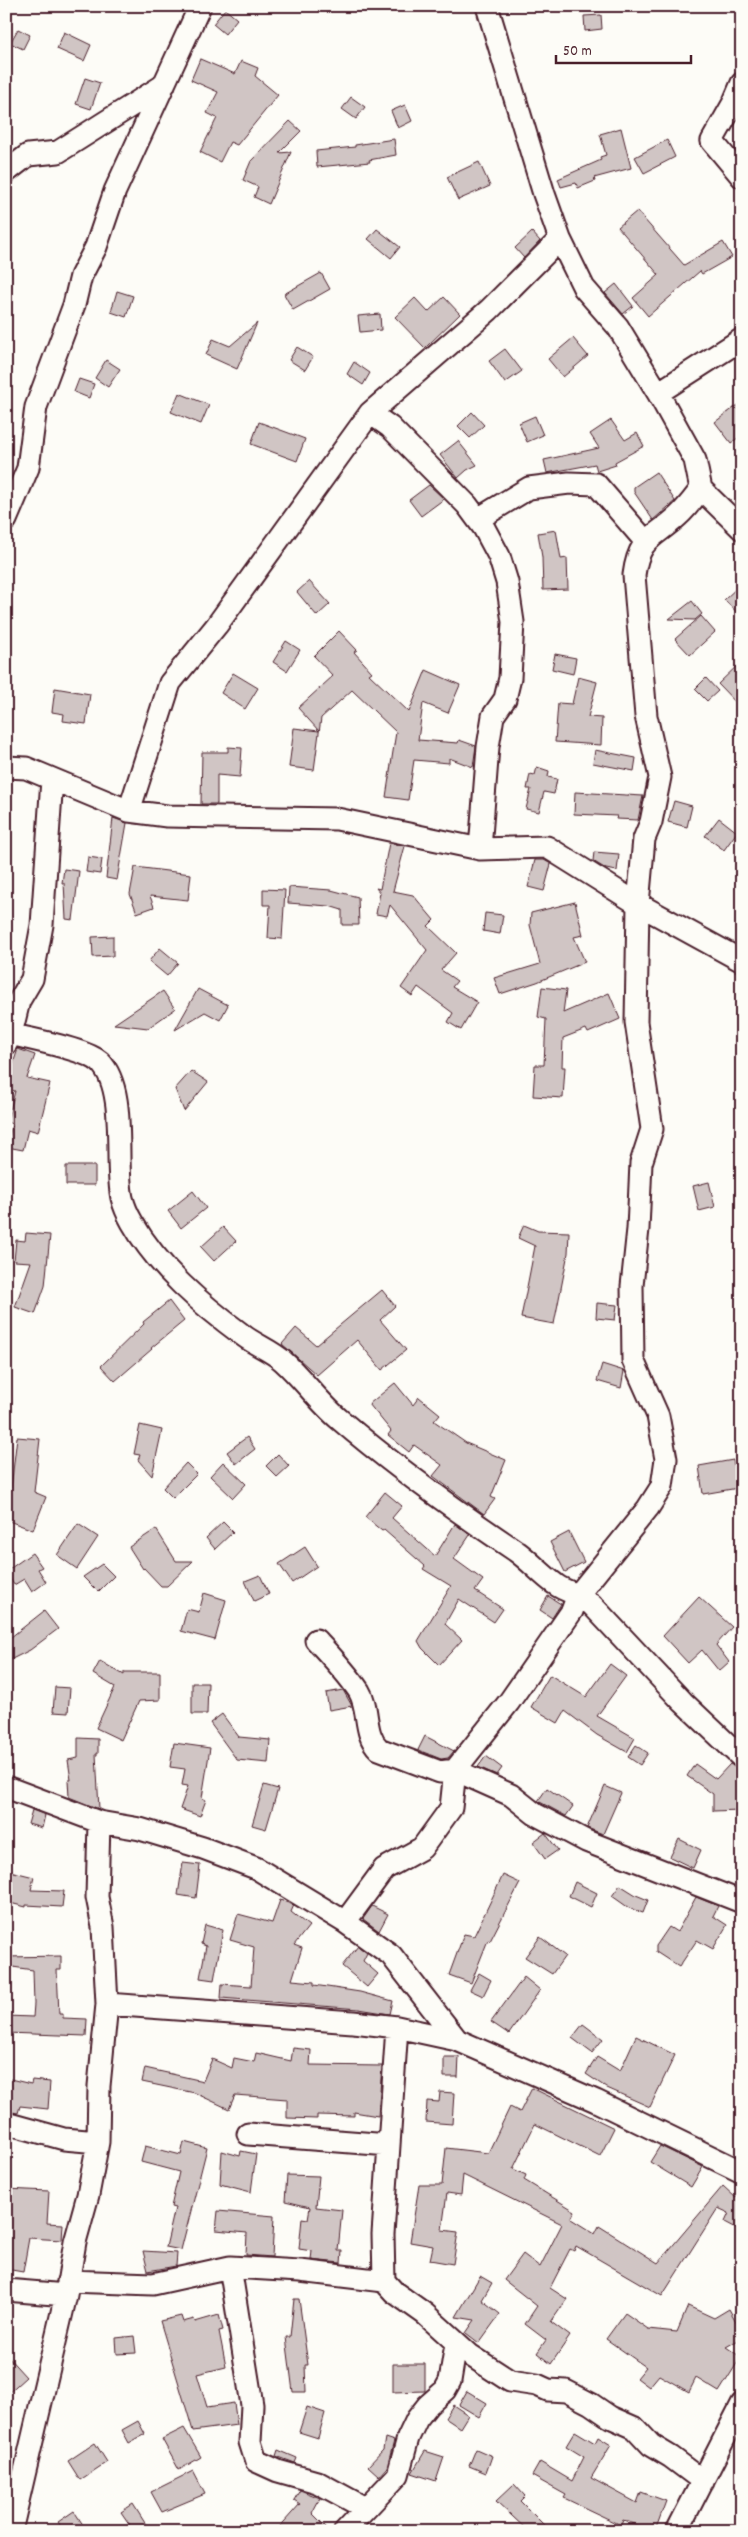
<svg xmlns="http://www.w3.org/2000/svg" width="748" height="2537" font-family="Dekko,sans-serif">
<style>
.building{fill:#d0c5c4;stroke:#4a1f2b}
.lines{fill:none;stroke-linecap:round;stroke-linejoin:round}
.minor-casing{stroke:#4a1f2b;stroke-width:25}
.minor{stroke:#fdfcf7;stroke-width:21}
</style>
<rect width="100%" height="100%" fill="#fdfcf7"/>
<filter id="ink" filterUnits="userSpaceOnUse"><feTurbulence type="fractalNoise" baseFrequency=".02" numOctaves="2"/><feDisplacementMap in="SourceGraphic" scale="10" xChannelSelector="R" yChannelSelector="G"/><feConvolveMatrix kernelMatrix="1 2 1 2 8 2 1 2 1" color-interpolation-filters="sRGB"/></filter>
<g filter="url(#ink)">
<path class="building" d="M225 9 237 19 225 34 213 24Z
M601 15 602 29 585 31 584 16Z
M18 29 30 35 23 49 10 43Z
M64 32 91 45 84 61 57 49Z
M200 59 235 74 241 61 258 68 255 76 278 95 237 145 230 142 220 162 200 152 217 118 207 113 218 92 191 80Z
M85 78 100 83 91 109 76 104Z
M351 97 365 107 356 119 342 109Z
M405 105 412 121 398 128 391 111Z
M290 121 301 131 279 153 291 152 269 204 254 197 258 187 243 180 251 161Z
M621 128 631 168 594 178 595 181 578 188 576 183 561 187 558 179 601 160 600 157 606 155 600 134Z
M394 139 396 155 369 160 370 162 317 167 316 151 355 147V145Z
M667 140 675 157 644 173 635 157Z
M479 162 490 186 458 200 447 177Z
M637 211 684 265 723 242 732 257 702 274 700 271 648 316 633 298 659 275 618 227Z
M377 229 400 247 391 258 368 239Z
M532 232 540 241 524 258 515 248Z
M321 273 330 289 293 310 284 294Z
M616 284 633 306 623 314 605 293Z
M117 291 133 296 126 317 111 312Z
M444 297 460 314 425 348 395 317 415 298 428 312Z
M380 314 381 330 360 332 358 316Z
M257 323 237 369 206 355 213 339 230 346Z
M573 338 588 356 563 377 548 359Z
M297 347 313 357 305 370 289 360Z
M505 349 522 371 505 383 489 361Z
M106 360 120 369 108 387 95 378Z
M354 362 370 373 363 385 347 374Z
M79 379 94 384 89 398 74 392Z
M179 393 209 405 201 424 171 412Z
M742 402V435L731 443 715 422Z
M472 412 484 425 470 438 458 426Z
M535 416 543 435 527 442 519 423Z
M611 420 625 440 637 433 644 446 615 462 616 465 597 471 595 464 547 473 544 460 599 448 590 434Z
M259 422 305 439 297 461 251 444Z
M458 441 477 465 467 470 458 478 440 455Z
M656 472 675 501 653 520 634 492V487Z
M429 485 444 499 421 516 409 500Z
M556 530 561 559 567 558 568 589 543 590 542 557 538 533Z
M309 581 330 604 317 616 297 592Z
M742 583V617L724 600Z
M692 601 702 614 695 620 669 619Z
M701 616 715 632 690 655 675 639Z
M339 631 357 650 354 652 372 672 369 674 409 712 426 670 460 685 448 713 423 703 418 740 458 743 459 740 476 746 473 767 449 758V763L414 760 408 800 386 797 396 732 352 690 321 718 314 770 289 767 294 728 319 731 298 708 333 676 314 656Z
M286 641 300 650 287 671 273 662Z
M555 654 576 658 573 674 552 669Z
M742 661V709L718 684Z
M233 673 258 688 245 709 221 693Z
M578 677 597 682 588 717 602 718 601 745 555 742 558 703 572 704Z
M706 678 718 691 707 701 695 689Z
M55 688 90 694 86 724 63 721 64 714 52 712Z
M228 747 242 748 240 777 217 775V804H201L202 752H228Z
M595 750 636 758 634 771 593 763Z
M537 767 549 771 548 777 557 779 554 794 544 792 539 812 526 809 531 789H527L530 774 535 775Z
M575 792 643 796 638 820 616 819 617 816 574 814Z
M674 801 692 806 687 827 668 822Z
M113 818 127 823 117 880 106 878Z
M719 818 737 832 724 850 705 836Z
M389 843 405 846 393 891 413 895 434 920 428 926 456 953 441 970 457 981 452 987 477 1002 461 1030 448 1022 453 1013 418 987 412 996 401 988 427 950 390 905 387 916 376 914 380 893 376 888 380 889Z
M594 852 619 854 617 871 606 869 593 861Z
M88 857 102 859 100 874 86 872Z
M535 860H544L551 864 544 891 528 887Z
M135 867 191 874 188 900 150 896 154 907 137 913 130 894Z
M64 869 79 871 73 920 66 919 64 883H62Z
M289 887 331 890 358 897 359 925H342V910L329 906 288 903Z
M263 889 285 890 282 939 268 938 270 905H263Z
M575 902 583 935 574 937 585 962 537 982 500 994 494 978 540 964 530 925 531 913Z
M485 913 503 915 500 934 483 931Z
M113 936V956L93 957 92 937Z
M160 948 178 963 167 976 149 961Z
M542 987 566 990 563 1013 609 993 620 1019 588 1033 586 1029 563 1038 562 1067H565L563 1098 533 1096 535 1065H544L546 1019 538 1017Z
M198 989 228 1005 220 1020 205 1012 175 1030Z
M163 991 175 1009 148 1028 114 1024Z
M18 1049 35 1055 27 1078 50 1083 38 1132 28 1129 23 1150 7 1147 12 1124 7 1122 15 1091 6 1089V1084Z
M191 1071 208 1082 184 1111 175 1089Z
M66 1166H95V1185H66Z
M709 1182 715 1207 699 1211 693 1186Z
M193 1191 206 1208 181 1228 168 1211Z
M524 1225 538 1231 569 1232 568 1253 554 1324 521 1318 535 1246 518 1238Z
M223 1227 236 1241 214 1261 201 1247Z
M26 1233 50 1235 45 1286 35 1314 15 1307 31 1262 14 1261 16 1240 25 1241Z
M382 1290 395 1306 380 1320 406 1350 382 1370 357 1340 317 1375 282 1344 296 1328 316 1345Z
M169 1301 184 1321 151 1348 152 1349 115 1381 101 1366 144 1324 143 1322Z
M597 1303 617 1305 615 1320 596 1318Z
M602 1364 624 1371 621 1388 597 1381Z
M395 1383 413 1405 419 1397 440 1414 434 1421 466 1443 506 1460 491 1497 495 1499 484 1514 433 1476 442 1465 414 1445 409 1452 388 1435 391 1431 369 1404Z
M140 1425 162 1430 152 1476 138 1460 140 1455 134 1454Z
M17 1437 40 1439 34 1492 46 1497 33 1530 6 1520V1486L11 1488Z
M247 1437 255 1449 236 1464 227 1452Z
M278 1454 289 1466 277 1477 266 1466Z
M733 1460 738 1488 703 1494 699 1466Z
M223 1462 246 1484 233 1498 210 1476Z
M186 1463 197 1474 173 1498 163 1488Z
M385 1492 402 1506 392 1518 435 1556 455 1524 470 1535 454 1559 483 1580 475 1591 503 1609 494 1622 459 1599 445 1624 462 1640 439 1665 422 1648 418 1641 451 1586 423 1569 425 1566 384 1530 382 1531 365 1517Z
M223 1522 233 1532 215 1549 206 1538Z
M78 1524 98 1537 77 1569 57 1555Z
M156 1529 176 1561H193L167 1586H161L144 1568 143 1569 129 1547Z
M569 1532 584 1562 565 1572 550 1542Z
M305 1547 317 1566 292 1583 279 1564Z
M32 1553 42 1567 38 1569 46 1582 32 1592 24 1579 14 1585 8 1575V1570Z
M102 1564 114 1576 98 1592 83 1577Z
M260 1575 269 1594 254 1601 245 1581Z
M204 1593 226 1600 215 1640 181 1631 187 1609 199 1612Z
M548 1596 561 1604 552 1618 540 1610Z
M699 1597 732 1627 716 1645 729 1662 719 1671 702 1650 688 1663 663 1636Z
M44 1611 58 1629 30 1650 6 1662V1641Z
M100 1661 124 1675V1672H160V1700L139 1701 121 1740 96 1728 115 1687 93 1674Z
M610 1664 626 1676 597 1716 635 1738 627 1752 597 1735 565 1711 558 1723 531 1707 550 1675 586 1697Z
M192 1683H208L207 1714H192Z
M55 1687 70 1688 68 1713 53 1712Z
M343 1690 352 1706 329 1710 326 1693Z
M222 1714 239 1737 270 1740 268 1763 237 1760 210 1723Z
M425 1736 454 1751 448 1758 441 1759 418 1750Z
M78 1738 98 1739V1754H96L99 1809 69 1797 68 1780H71L68 1760 78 1758Z
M174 1743 210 1748 202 1798 206 1800 200 1816 180 1809 188 1786 182 1785 185 1769 170 1767Z
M636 1745 648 1753 640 1765 628 1757Z
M486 1756 502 1768 497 1775 478 1767Z
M695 1764 716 1779 730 1764 742 1770 739 1779 740 1810 713 1811V1794L687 1776Z
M264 1785 278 1789 266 1829 252 1825Z
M605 1786 621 1793 603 1834 587 1828Z
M547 1788 573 1806 566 1816 538 1801Z
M32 1810 45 1815 42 1828 28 1824Z
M545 1833 558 1850 545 1859 533 1842Z
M679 1839 701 1850 693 1868 670 1857Z
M183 1863 200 1865 196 1898 178 1895Z
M6 1870 34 1877 31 1890 64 1891 62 1907 26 1905V1907L6 1902Z
M503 1875 520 1883 490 1941 488 1940 471 1983 449 1975 464 1934 474 1936Z
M575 1882 597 1893 591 1907 569 1896Z
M620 1885 636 1895 648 1900 643 1913 629 1908 612 1896Z
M696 1897 718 1906 713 1916 727 1925 713 1949 697 1940 679 1967 656 1952V1946L669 1927 677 1932Z
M280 1900 294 1905 291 1912 309 1926 294 1945 302 1948 292 1980 314 1982V1985L360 1992 393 2001 390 2014 359 2009 221 1998 222 1984 251 1986 254 1947 230 1940 238 1914 272 1923Z
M372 1906 388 1914 379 1931 363 1919Z
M205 1925 223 1930 214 1980 200 1978 206 1946 201 1944Z
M540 1937 565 1956 552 1974 525 1957Z
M358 1946 367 1953 363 1961 378 1974 367 1987 342 1966Z
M61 1956V1970H57L59 2014H63V2018L87 2019 86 2036 6 2033V2016L33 2017 34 2004 33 1970 6 1966V1957Z
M479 1973 491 1980 483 1996 470 1990Z
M524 1977 540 1990 509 2034 491 2022Z
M583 2024 603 2039 592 2053 572 2038Z
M636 2036 675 2055 650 2107 607 2088 586 2074 597 2057 620 2071Z
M293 2048 311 2050 310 2065 382 2066 378 2116 354 2112V2116L317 2115V2119L287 2118V2099L235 2095 229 2109 195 2093 142 2082 145 2068 203 2081 212 2059 232 2068 234 2058 254 2062 256 2053 291 2061Z
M444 2057H459L458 2077H444Z
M6 2078 31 2084 32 2080 50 2082 48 2109 20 2106 18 2113 6 2111Z
M532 2088 614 2128 600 2156 535 2124 513 2169 526 2175 524 2180 575 2211 571 2219 595 2234 599 2226 658 2263 723 2186 736 2198 742 2184V2231L725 2222 729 2213 718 2208 662 2296 576 2246 574 2251 570 2249 550 2288 567 2299 551 2322 570 2336 551 2364 537 2353 546 2340 525 2324 537 2306 504 2280 523 2254 540 2267 562 2224 463 2175 461 2195 447 2193 442 2230 458 2232 453 2264 430 2260 433 2246 410 2242 419 2185H442L446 2148 488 2153 510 2107 520 2112Z
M440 2092 454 2093 452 2124 426 2122 427 2101 439 2102Z
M184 2142 207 2148 181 2250 166 2247 175 2208 171 2207 179 2172 141 2162 145 2146 181 2155Z
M660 2146 703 2167 691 2187 650 2162Z
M222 2151 240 2156 241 2151 256 2154 251 2192 220 2184Z
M287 2175 319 2176 316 2207 342 2210 338 2251H342L341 2263 311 2260 312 2251 299 2249 302 2218 308 2219 310 2207 285 2201Z
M6 2189 49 2191 47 2223 63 2224 62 2240 29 2238 23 2272 6 2269Z
M218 2211 274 2216 272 2257 246 2255 247 2233 216 2230Z
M143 2251 177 2253 176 2266 148 2271Z
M480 2276 492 2283 482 2300 500 2314 479 2343 466 2333 475 2320 456 2317Z
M294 2299H299L308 2365H305L306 2392H293L286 2337H290Z
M688 2306 714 2318 729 2309 742 2332V2338L726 2347 741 2357 719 2392 696 2378 689 2392 659 2375 649 2387 637 2378 646 2367 606 2339 625 2313 648 2329 677 2332Z
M219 2315 223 2330 219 2331 226 2367 197 2374 207 2407 234 2403 237 2425 193 2431 160 2321 181 2316 183 2322 194 2319 195 2322Z
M134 2336 136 2353 117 2354 116 2338Z
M6 2355 26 2377 6 2395Z
M393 2364H425V2391L393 2392Z
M467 2391 487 2403 479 2417 459 2405Z
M453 2405 468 2415 460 2428 445 2418Z
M307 2407 325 2413 318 2438 299 2432Z
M138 2421 145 2434 129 2443 122 2430Z
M184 2428 201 2457 179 2470 162 2439Z
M575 2431 595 2443 598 2437 611 2445 591 2478 637 2503 641 2492 666 2501 655 2531 623 2520 621 2525 564 2498 566 2495 532 2476 540 2462 572 2481 584 2457 566 2446Z
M385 2438 394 2441 387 2467 379 2476 368 2466 383 2450Z
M95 2443 107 2462 80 2480 68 2461Z
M476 2449 492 2456 486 2473 469 2466Z
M278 2450 297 2458 295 2463 276 2456Z
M425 2451 444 2457 436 2481 412 2473Z
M193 2471 205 2494 162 2512 151 2492Z
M514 2484 525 2496 520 2501 550 2531H528L496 2501Z
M300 2490 320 2498 312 2513 330 2531H276L300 2504 294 2500Z
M133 2504 150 2531H134L121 2512Z
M74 2511 87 2531H64L58 2522Z"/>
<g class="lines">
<defs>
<path id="minor" d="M487 6 544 194 560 239 584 288 618 327 658 393 695 460 701 489 742 529
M742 83 733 104 712 141 742 177
M6 172 28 155 58 152 164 85
M658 393 742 339
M370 413 390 427 467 505 484 528 499 556 507 582 513 622 510 678 505 699 493 716 488 747 480 849
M701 489C694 498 687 508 678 516 653 539 639 537 634 575L646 716 660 777 651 822 644 839 638 904 636 1022 652 1129 641 1163 638 1229 632 1286 633 1360 658 1416 666 1459 662 1486 648 1508 578 1595 592 1605 683 1702 742 1758
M478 519 529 488 569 483 596 484 646 542
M6 520 28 468 36 407 74 305 81 276 96 247 115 191 200 6
M6 767 26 768 129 811 167 816 337 819 480 849 547 847 638 904 742 961
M129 811 170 683 217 625 370 413 489 310 560 239
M11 1034C32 1040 86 1049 100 1062 128 1090 114 1163 122 1198 124 1206 128 1215 132 1222 158 1268 202 1305 244 1336 256 1345 272 1351 283 1361 303 1379 319 1402 339 1419 395 1467 455 1510 516 1551 530 1561 541 1574 555 1584 561 1589 570 1592 578 1595L572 1611 509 1702 455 1770 451 1808 422 1848 384 1869 345 1922
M6 1044 11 1034 19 1001 32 979 42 925 52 779
M316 1640C331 1656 347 1673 359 1691 370 1709 363 1734 379 1749L440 1772 455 1770 511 1795 535 1814 586 1841 742 1902
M6 1787 99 1822 140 1829 203 1848 256 1868 345 1922 391 1955 457 2040
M107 2004 353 2022 397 2027 457 2040 596 2101 742 2172
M397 2027 383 2234 384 2281 394 2292 425 2314 470 2355 510 2381 537 2385 548 2390 566 2391 591 2404 610 2417 635 2428 651 2445 671 2457 703 2481
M6 2123 64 2139 98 2142
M248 2134 389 2145
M230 2267 252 2405 250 2442 256 2461 278 2471 317 2482 365 2508
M68 2281 153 2284 230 2267 300 2271 384 2281
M6 2290 66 2295
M11 2531 66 2295 75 2242 88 2195 98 2142 99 2086 107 2004 103 1927 97 1897 99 1822
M345 2531 398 2475 408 2438 417 2419 428 2405 445 2390 450 2381 456 2344
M677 2531 742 2404"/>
</defs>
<use href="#minor" class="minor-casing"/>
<use href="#minor" class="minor"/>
</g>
</g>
<rect width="748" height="2537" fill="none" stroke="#fdfcf7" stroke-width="25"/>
<rect x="12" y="12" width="723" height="2512" fill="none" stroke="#4a1f2b" stroke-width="2" filter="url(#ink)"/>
<path d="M556 55v8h135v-8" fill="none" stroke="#4a1f2b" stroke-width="2.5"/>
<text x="563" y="55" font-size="15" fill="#4a1f2b" stroke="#fdfcf7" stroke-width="4" paint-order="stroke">50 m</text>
</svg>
